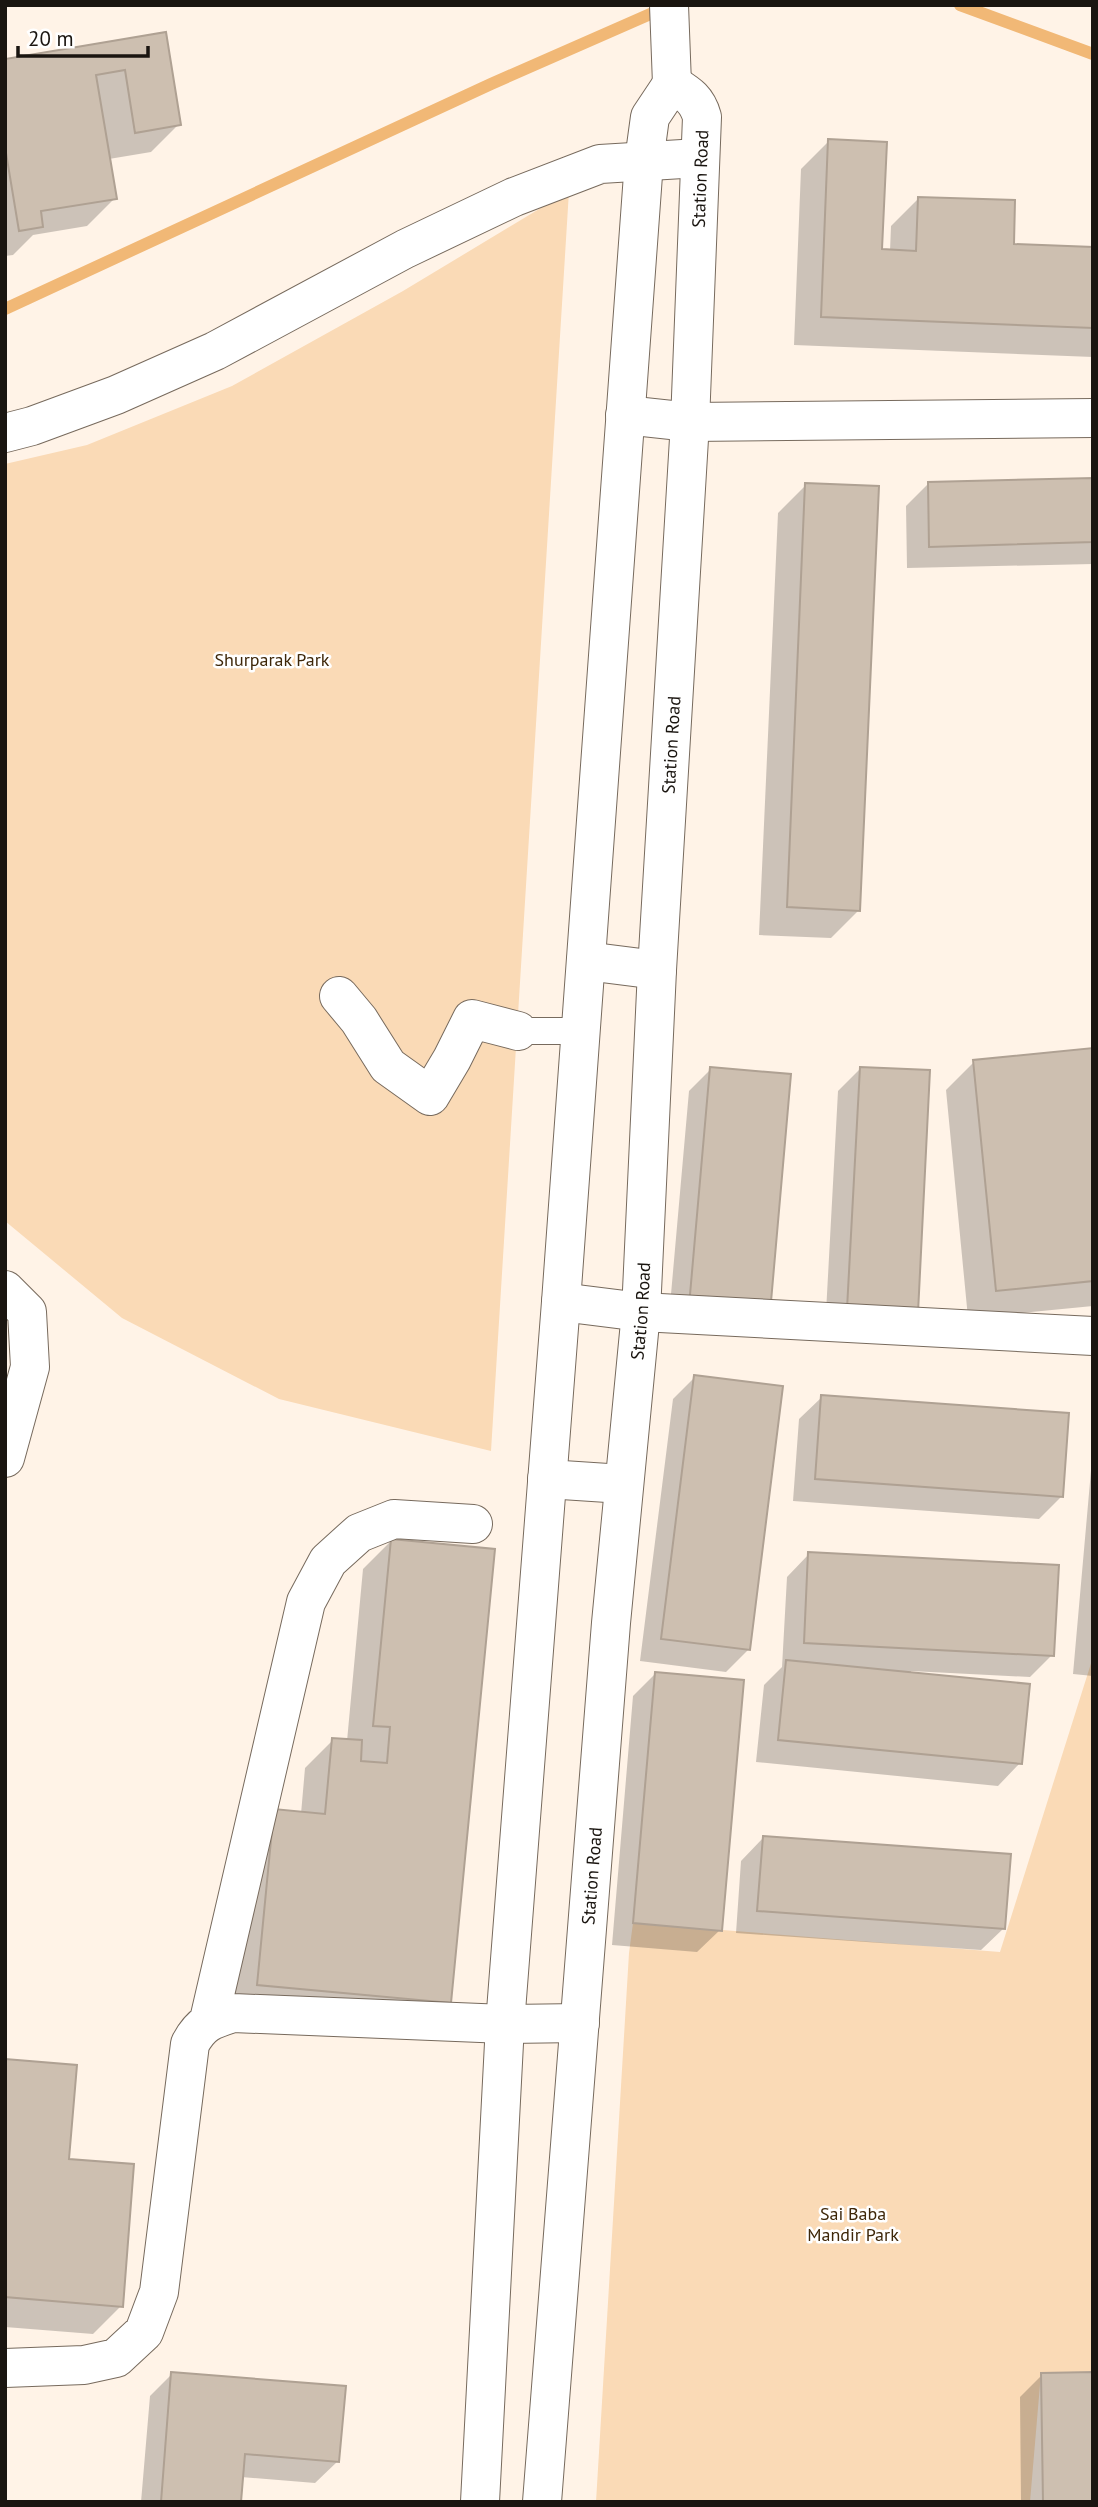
<svg xmlns="http://www.w3.org/2000/svg" width="1098" height="2507" font-family="'PT Sans',sans-serif">
<style>
.park{fill:#fadab6}
.shadow{fill:#0003}
.lines{fill:none;stroke-linecap:round;stroke-linejoin:round}
.stream{stroke:#f1b876;stroke-width:12}
.building{fill:#cdbfb0;stroke:#afa193;stroke-width:2}
.lane-casing{stroke:#776a5d;stroke-width:28}
.street-casing{stroke:#776a5d;stroke-width:40}
.secondary-casing{stroke:#776a5d;stroke-width:40}
.lane{stroke:#fff;stroke-width:26}
.street{stroke:#fff;stroke-width:38}
.secondary{stroke:#fff;stroke-width:38}
.labels{text-anchor:middle;dominant-baseline:central;stroke-width:5;stroke-linejoin:round;paint-order:stroke}
.street-label{font-size:18px;fill:#1a1510;stroke:#fff}
.park-label{font-size:18px;fill:#3e2709;stroke:#fff}
</style>
<rect width="100%" height="100%" fill="#fff3e7"/>
<path class="park" d="M569 191 491 1451 279 1399 122 1318 5 1221V464L87 445 232 386 403 291Z
M1093 1657V2372L1041 2373 1030 2502H596L629 1953 633 1923 1000 1952Z"/>
<path class="shadow" d="M164 34 179 124 151 152 109 159 115 198 87 226 33 235 13 255 5 256V60Z
M829 141 880 251H890L891 226 919 198 1012 245 1093 249V357L794 345 801 169Z
M1093 480V564L907 568 906 506 928 484Z
M806 485 859 910 831 938 759 935 778 513Z
M1093 1050V1306L968 1318 946 1090 974 1062Z
M711 1069 768 1313 668 1328 689 1091Z
M860 1069 916 1312 825 1331 838 1091Z
M695 1377 748 1650 726 1672 640 1661 673 1399Z
M822 1397 1061 1497 1039 1519 793 1501 799 1419Z
M1093 1448V1676L1073 1674Z
M391 1541 450 2002 230 2012 247 1839 301 1814 305 1768 333 1740 347 1741 363 1569Z
M809 1554 1052 1655 1030 1677 911 1671V1674L1020 1763 998 1786 756 1762 764 1685 782 1667 787 1577Z
M655 1674 720 1930 697 1952 612 1945 633 1696Z
M763 1838 1004 1928 981 1950 736 1933 741 1861Z
M5 2061 121 2306 93 2334 5 2327Z
M172 2374 338 2461 315 2483 241 2477 239 2502H141L150 2396Z
M1042 2375 1093 2502H1021L1020 2397Z"/>
<g class="lines">
<path class="stream" d="M960 5 1093 54
M5 309 491 84 664 8"/>
</g>
<path class="building" d="M166 32 181 125 135 133 125 70 96 75 117 199 41 211 43 227 19 231 5 147V59Z
M828 139 887 142 882 249 916 251 918 197 1015 200 1014 244 1093 247V328L821 317Z
M1093 478V542L929 547 928 482Z
M805 483 879 486 860 911 787 907Z
M1093 1048V1281L996 1291 973 1060Z
M710 1067 791 1074 770 1313 689 1306Z
M860 1067 930 1070 918 1313 847 1309Z
M694 1375 783 1386 750 1650 661 1639Z
M821 1395 1069 1413 1063 1497 815 1479Z
M391 1539 495 1549 451 2003 257 1985 274 1809 325 1814 332 1738 362 1740 361 1761 387 1763 390 1727 373 1726Z
M808 1552 1059 1565 1054 1656 804 1643Z
M786 1660 1030 1684 1022 1764 778 1740Z
M655 1672 744 1680 722 1931 633 1923Z
M763 1836 1011 1854 1005 1929 757 1911Z
M5 2059 77 2065 69 2159 134 2164 123 2307 5 2297Z
M171 2372 346 2386 339 2462 245 2454 241 2502H161Z
M1093 2372V2502H1043L1041 2373Z"/>
<g class="lines">
<defs>
<path id="lane" d="M518 1031H581"/>
<path id="street" d="M625 415 690 422 1093 418
M5 433 32 426 116 395 215 351 405 249 514 197 600 164 699 158
M339 996 359 1020 388 1066 430 1096 452 1059 472 1019 518 1031
M5 1290 27 1312 30 1367 5 1458
M561 1302 641 1312 1093 1336
M209 2020 306 1602 328 1561 359 1533 394 1519 473 1524
M5 2368 84 2365 116 2358 144 2332 159 2292 190 2044C201 2023 211 2020 233 2013L505 2024 580 2023"/>
<g id="secondary">
<path d="M669 5 672 84"/>
<path d="M586 961 657 970"/>
<path d="M547 1479 623 1484"/>
<path d="M480 2502 505 2024 561 1302 644 161 650 117 672 84"/>
<path id="s1" d="M542 2502 611 1623 641 1312 657 970 690 422 702 117C697 99 688 94 672 84"/>
</g>
</defs>
<use href="#lane" class="lane-casing"/>
<use href="#street" class="street-casing"/>
<use href="#secondary" class="secondary-casing"/>
<use href="#lane" class="lane"/>
<use href="#street" class="street"/>
<use href="#secondary" class="secondary"/>
</g>
<g class="labels">
<g class="street-label">
<text stroke="none"><textPath href="#s1" startOffset="2329">Station Road</textPath></text>
<text stroke="none"><textPath href="#s1" startOffset="1762">Station Road</textPath></text>
<text stroke="none"><textPath href="#s1" startOffset="1195">Station Road</textPath></text>
<text stroke="none"><textPath href="#s1" startOffset="628">Station Road</textPath></text>
</g>
<g class="park-label">
<text x="272" y="659">Shurparak Park</text>
<text x="853" y="2213">Sai Baba<tspan x="853" dy="21">Mandir Park</tspan></text>
</g>
</g>
<rect width="1098" height="2507" fill="none" stroke="#1a1510" stroke-width="14"/>
<path d="M18 46v10h130v-10" fill="none" stroke="#1a1510" stroke-width="3.5"/>
<text x="28" y="46" font-size="21" fill="#1a1510" stroke="#ffffff" stroke-width="5" paint-order="stroke">20 m</text>
</svg>
